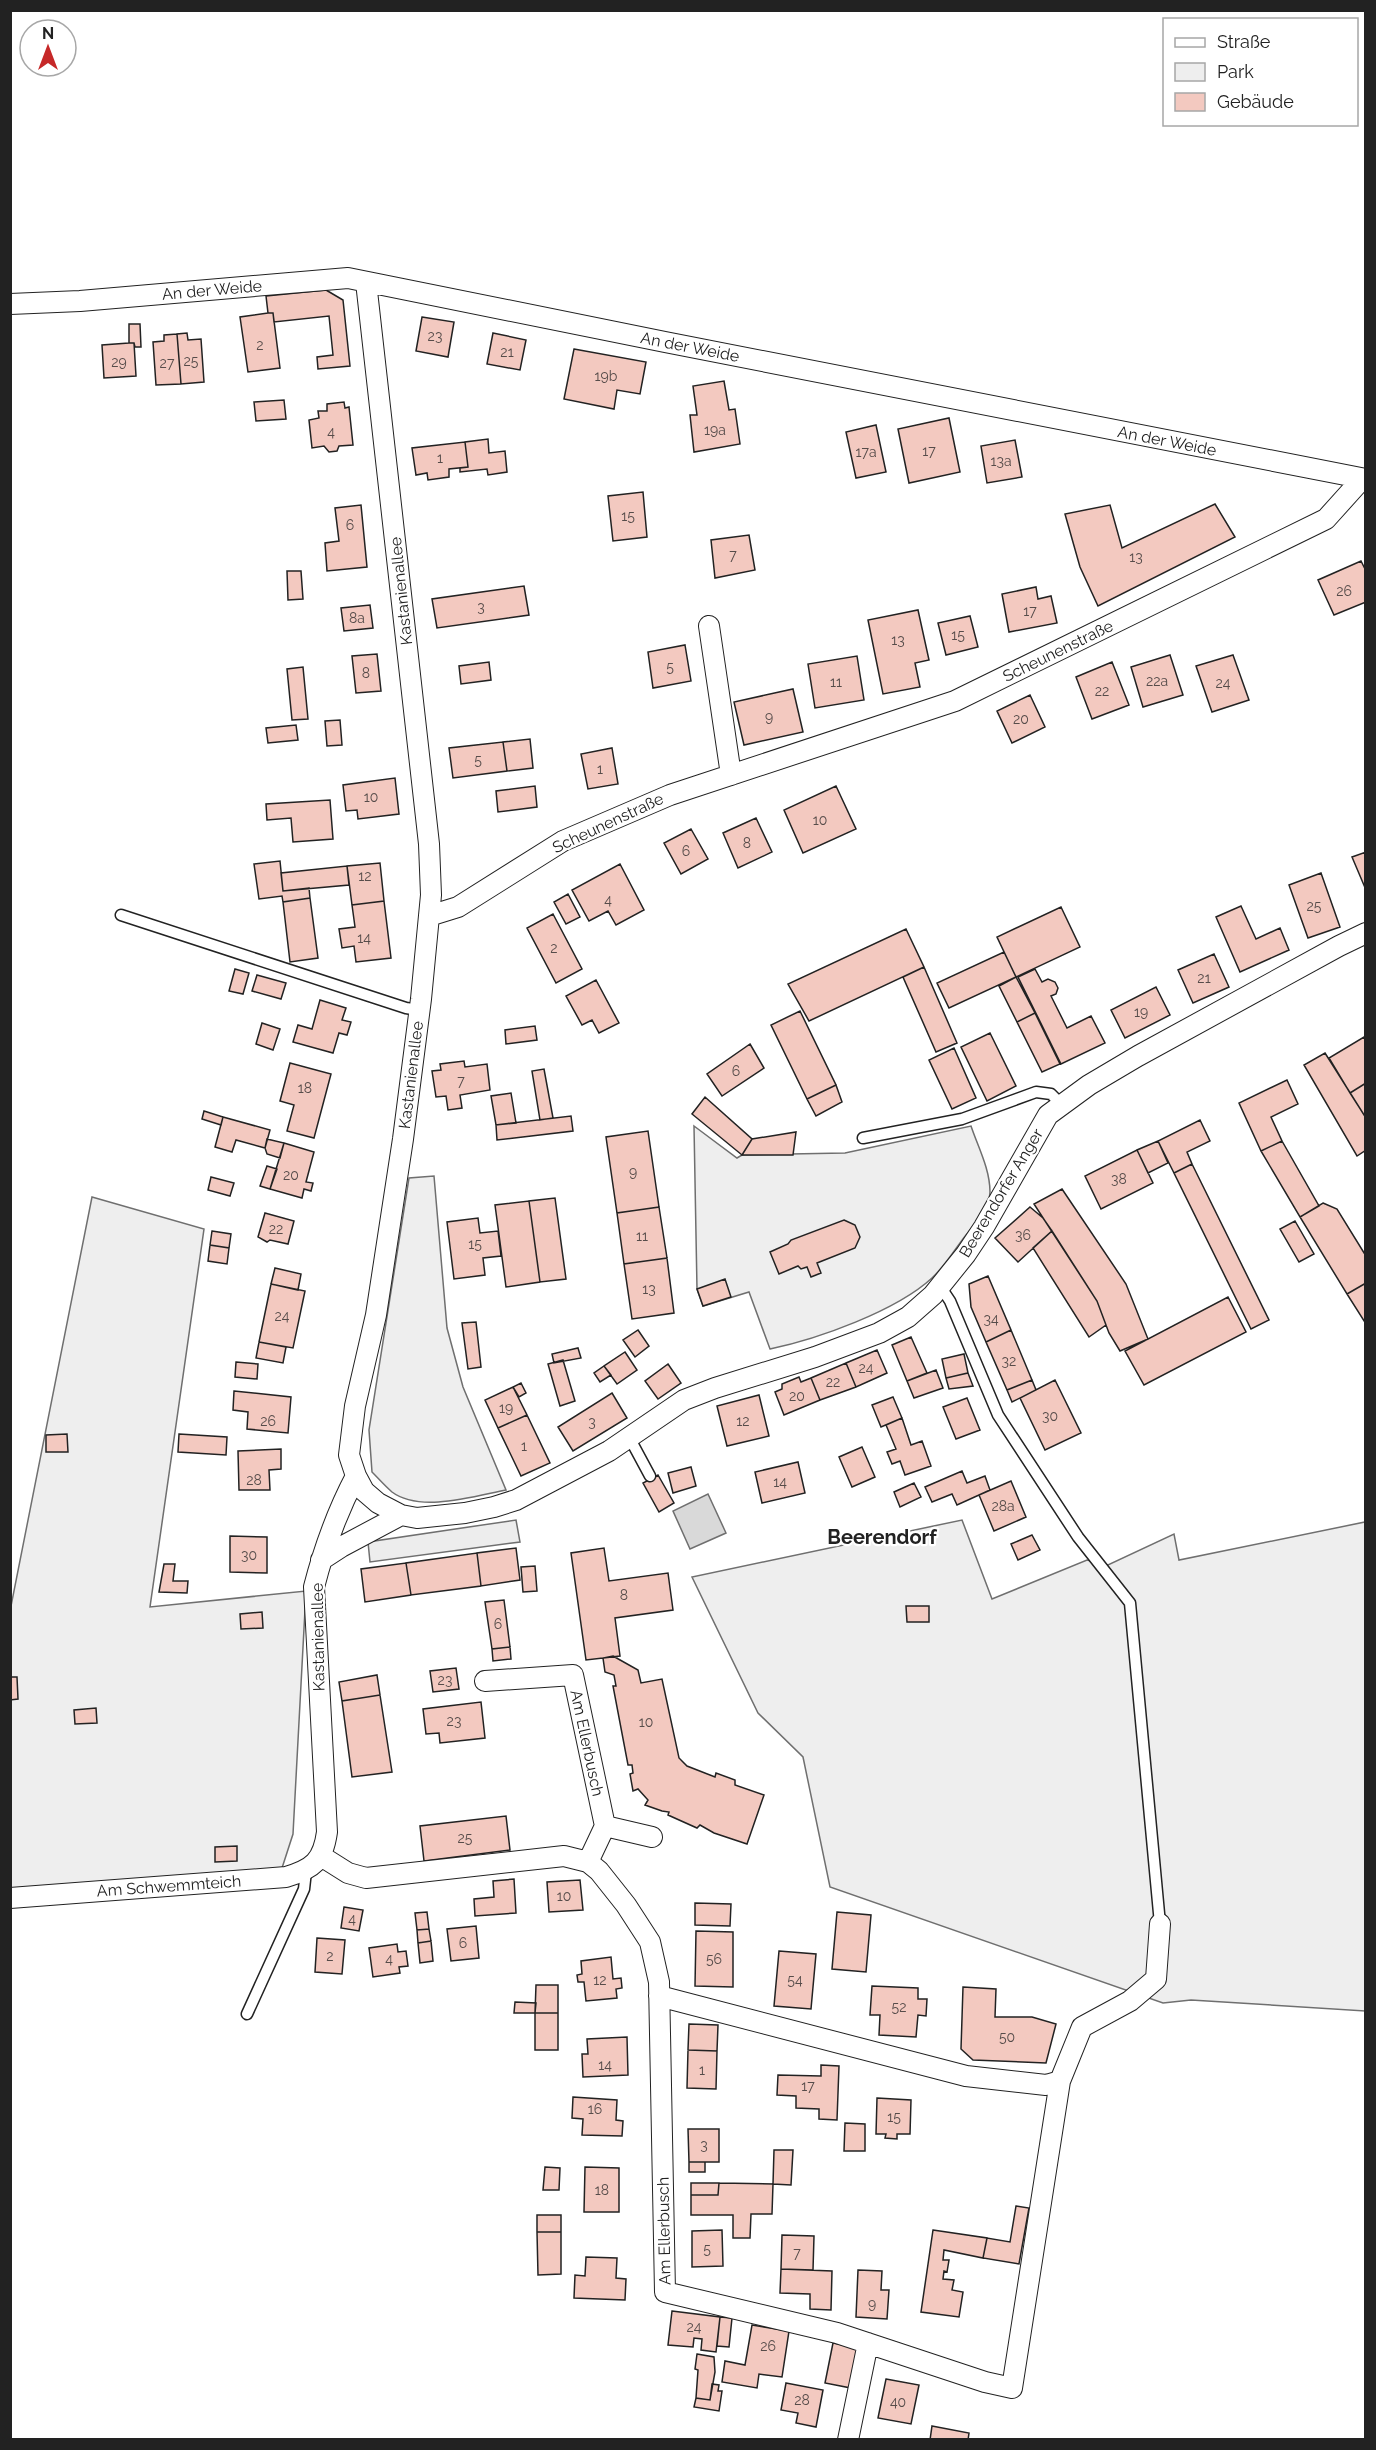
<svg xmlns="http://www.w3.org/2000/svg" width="1376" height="2450" font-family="Raleway,sans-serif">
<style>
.green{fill:#eee;stroke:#6f6f6f;stroke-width:1.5}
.parking{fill:#ededed;stroke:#6f6f6f;stroke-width:1.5}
.water{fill:#d9d9d9;stroke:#6f6f6f;stroke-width:1.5}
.building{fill:#f3c9c0;stroke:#222;stroke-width:1.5}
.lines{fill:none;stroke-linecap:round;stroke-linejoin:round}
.service-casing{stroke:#222;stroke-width:13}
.minor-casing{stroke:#222;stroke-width:22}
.service{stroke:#fff;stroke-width:10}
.minor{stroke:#fff;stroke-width:20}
.labels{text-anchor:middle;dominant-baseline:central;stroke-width:4.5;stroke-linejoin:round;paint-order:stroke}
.number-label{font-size:14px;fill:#564c4a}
.street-label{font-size:16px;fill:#222;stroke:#fff}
.quarter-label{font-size:20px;font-weight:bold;fill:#222;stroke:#fff}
</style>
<rect width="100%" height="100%" fill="#fff"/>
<path class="green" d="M694 1126 737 1158 742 1155 845 1153 971 1126C978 1147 990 1169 990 1192 990 1206 975 1224 966 1235 955 1249 945 1266 932 1278 896 1311 818 1339 770 1349L749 1292 703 1306 697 1289Z
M434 1176 447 1328 463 1387 506 1490C475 1496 420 1513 392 1492 385 1486 378 1478 372 1472L369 1430 409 1178Z
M92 1197 204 1229 150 1607 306 1591 293 1834 282 1868 11 1892V1606Z
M962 1520 992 1599 1087 1560 1108 1565 1174 1534 1179 1560 1365 1522V2011L1191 2000 1163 2003 830 1887 803 1757 758 1713 692 1577Z"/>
<path class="parking" d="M516 1520 520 1542 370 1562 368 1542Z"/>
<path class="water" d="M708 1494 726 1533 690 1549 673 1511Z"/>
<path class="building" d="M326 290 343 300 350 366 318 369 317 357 333 355 329 316 274 322 273 313H268L266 296Z
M268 313H273L280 368 248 372 240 317Z
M422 317 454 322 448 357 416 351Z
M129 324H140L141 347H135L134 343H129Z
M187 333 188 340 201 339 204 382 181 384 177 334Z
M493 333 526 340 520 370 487 364Z
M177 334 181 384 156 385 153 342 164 341V335Z
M129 343H134L136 376 104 378 102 345Z
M574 349 646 362 640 394 617 390 614 409 564 399Z
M724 381 729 410 735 409 740 444 694 452 690 415H697L693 386Z
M284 400 286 419 256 421 254 402Z
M344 402 345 408 349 407 353 445 339 446 337 451 329 452 324 446 312 448 309 420 319 418 318 411H327V404Z
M949 418 960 472 909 483 898 429Z
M876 425 886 472 856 478 846 432Z
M488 439 489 453 505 451 507 472 488 475 487 469 460 472V468L468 467 465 442Z
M1015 440 1022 477 987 483 981 446Z
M465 442 468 467 449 469V477L428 480 427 473 416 475 412 448Z
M643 492 647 537 613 541 608 496Z
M1215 504 1235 537 1098 606 1080 567 1065 514 1110 505 1122 548Z
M361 505 367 567 327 571 325 543 339 541 335 508Z
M749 535 755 570 715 578 711 540Z
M1361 561 1366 571V602L1334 615 1318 580Z
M287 571H301L303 599 288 600Z
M524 586 529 615 437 628 432 599Z
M1036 587 1038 599 1051 596 1057 623 1009 632 1002 594Z
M370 605 373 628 344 631 341 608Z
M918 610 929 660 915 663 920 687 883 694 868 620Z
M970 616 978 647 946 655 938 623Z
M685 645 691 681 653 688 648 652Z
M377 654 381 691 356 693 352 656Z
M1170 655 1183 695 1143 707 1131 667Z
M1233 655 1249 700 1212 712 1196 666Z
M857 656 864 700 815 708 808 664Z
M489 662 491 680 461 684 459 666Z
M1112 662 1129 705 1092 719 1076 677Z
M303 667 308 719 292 720 287 669Z
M793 689 803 732 744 745 734 702Z
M1030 695 1045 727 1012 743 997 711Z
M340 720 342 745 327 746 325 721Z
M296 725 298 740 268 743 266 728Z
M530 739 533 768 507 771 503 742Z
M503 742 507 771 453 778 449 748Z
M612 748 618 784 588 789 581 754Z
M395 778 399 814 358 819 357 810 346 811 343 785Z
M535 786 537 807 498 812 496 791Z
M836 786 856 829 803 853 784 810Z
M330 800 333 839 293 842 291 818 267 820 266 804Z
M756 818 772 852 738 868 723 833Z
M691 829 708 859 681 874 664 843Z
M1366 852V890L1352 857Z
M280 861 283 891 309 888 310 898 283 902 282 896 259 899 254 864Z
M380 863 384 901 352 905 347 866Z
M620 864 644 910 616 925 608 911 589 921 572 890Z
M347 866 349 885 283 891 281 873Z
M1321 873 1340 927 1308 938 1289 885Z
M568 894 580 917 566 924 554 902Z
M310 898 318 958 290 962 283 902Z
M384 901 391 958 356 962 354 946 342 948 339 929 355 927 352 905Z
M1241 906 1256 939 1280 928 1289 950 1240 972 1216 917Z
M1061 907 1080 947 1016 977 997 937Z
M553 914 582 969 556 983 527 928Z
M906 929 924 967 809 1021 788 984Z
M1004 952 1016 977 949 1008 937 983Z
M1214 954 1229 987 1193 1003 1178 970Z
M924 967 957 1043 936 1052 903 977Z
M235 969 249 973 243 994 229 991Z
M1035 969 1042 982 1048 979 1055 982 1058 988 1056 994 1051 996 1067 1028 1091 1016 1105 1043 1061 1064 1018 977Z
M257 975 286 983 281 999 252 991Z
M1016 977 1035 1013 1017 1022 999 986Z
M596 980 619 1023 599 1033 592 1020 582 1025 566 996Z
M1156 987 1170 1015 1125 1038 1111 1010Z
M320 1000 346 1008 342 1020 351 1022 347 1035 339 1033 333 1053 293 1042 298 1025 312 1029Z
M800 1011 836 1085 807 1099 771 1025Z
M1035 1013 1060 1064 1042 1072 1017 1022Z
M262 1023 280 1029 273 1050 256 1044Z
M535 1026 537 1040 506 1044 505 1030Z
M990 1033 1016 1086 987 1101 961 1047Z
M1364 1037 1366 1040V1083L1350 1093 1329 1058Z
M750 1044 764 1068 722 1096 707 1074Z
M954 1048 976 1098 952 1109 929 1060Z
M1325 1053 1366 1118V1150L1357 1156 1304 1065Z
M464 1061 465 1067 487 1064 490 1090 460 1095 462 1108 448 1110 446 1096 436 1097 432 1071 441 1070 440 1064Z
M290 1063 331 1074 314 1138 287 1131 294 1105 280 1101Z
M544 1069 553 1118 540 1120 532 1071Z
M1287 1080 1298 1104 1271 1117 1282 1141 1261 1151 1239 1103Z
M1366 1083V1118L1350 1093Z
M836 1085 842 1102 816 1116 807 1099Z
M511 1093 516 1123 496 1125 491 1096Z
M705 1097 752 1139 742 1155 692 1114Z
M204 1111 223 1117 221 1125 202 1119Z
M571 1116 573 1131 497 1140 496 1125Z
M223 1117 270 1130 265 1148 236 1140 232 1152 215 1147Z
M1200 1120 1210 1141 1187 1152 1192 1164 1174 1173 1158 1141Z
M648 1131 659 1207 617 1213 606 1137Z
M796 1132 793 1155H742L752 1139Z
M267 1139 284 1143 280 1158 267 1154 265 1148Z
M1158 1141 1168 1163 1148 1173 1137 1150Z
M1282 1141 1319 1206 1300 1217 1261 1151Z
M284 1143 314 1152 306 1182 313 1183 311 1191 304 1189 302 1198 270 1189Z
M1137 1150 1153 1183 1101 1209 1085 1176Z
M1192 1164 1269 1320 1251 1329 1174 1173Z
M267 1166 277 1169 270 1189 260 1186Z
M211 1177 234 1183 230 1196 208 1190Z
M1062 1189 1126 1284 1148 1339 1120 1351 1109 1333 1097 1301 1034 1204Z
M555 1198 566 1279 540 1282 529 1201Z
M529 1201 540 1282 506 1287 495 1205Z
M1323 1203 1337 1209 1366 1256V1283L1347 1294 1300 1217Z
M659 1207 667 1258 624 1264 617 1213Z
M1030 1207 1043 1218 1052 1231 1018 1262 995 1238Z
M265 1213 294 1221 288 1244 270 1240 267 1242 258 1237Z
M478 1218 480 1233 498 1231 501 1256 483 1258 485 1275 454 1279 447 1222Z
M844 1220 855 1225 860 1237 855 1248 817 1263 821 1273 811 1277 807 1267 801 1269 798 1266 779 1274 770 1252 788 1244 791 1240Z
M1295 1221 1314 1254 1299 1262 1280 1229Z
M212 1231 231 1234 229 1248 210 1245Z
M1052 1231 1097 1301 1106 1325 1089 1337 1033 1248Z
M210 1245 229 1248 227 1264 208 1261Z
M667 1258 674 1313 632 1319 624 1264Z
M275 1268 301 1274 298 1290 271 1284Z
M988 1276 1011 1330 986 1342 971 1307 969 1284Z
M725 1279 731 1297 703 1306 697 1289Z
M1366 1283V1324L1347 1294Z
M271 1284 305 1291 293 1348 259 1342Z
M1228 1297 1246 1332 1144 1385 1125 1351Z
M476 1322 481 1367 468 1369 462 1323Z
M638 1330 649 1346 635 1357 623 1340Z
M1011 1330 1032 1380 1007 1390 986 1342Z
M911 1337 927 1373 907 1381 892 1345Z
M259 1342 286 1347 283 1363 256 1358Z
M578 1348 581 1358 554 1363 552 1354Z
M877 1350 887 1373 856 1387 846 1363Z
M625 1352 637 1370 617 1384 604 1366Z
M964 1354 968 1373 946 1378 942 1359Z
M563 1360 575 1401 560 1406 548 1364Z
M236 1362 258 1364 257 1379 235 1377Z
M846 1363 856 1387 820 1400 811 1378Z
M668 1364 681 1383 658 1399 645 1381Z
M604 1366 611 1375 600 1382 594 1373Z
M936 1370 943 1388 914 1398 907 1381Z
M968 1373 973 1386 949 1389 946 1378Z
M799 1377 801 1382 811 1378 820 1400 784 1415 775 1392 782 1389V1384Z
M1032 1380 1036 1390 1012 1402 1007 1390Z
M1055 1380 1081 1433 1045 1450 1020 1398Z
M521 1383 526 1393 519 1397 513 1387Z
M513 1387 527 1415 498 1428 485 1400Z
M234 1391 291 1397 288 1433 247 1429 248 1412 233 1410Z
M612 1393 627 1418 573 1451 558 1427Z
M759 1395 769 1436 727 1446 717 1406Z
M893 1397 902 1418 881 1427 872 1405Z
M967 1398 980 1430 956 1439 943 1407Z
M527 1415 550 1463 521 1476 498 1428Z
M902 1418 911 1445 922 1441 931 1466 905 1475 900 1461 892 1464 887 1452 896 1449 886 1425Z
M67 1434 68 1452H46V1435Z
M179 1434 227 1437 226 1455 178 1452Z
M862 1447 875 1477 852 1487 839 1457Z
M281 1449V1469L269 1470 270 1490H239L238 1451Z
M798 1462 805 1493 762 1503 755 1472Z
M691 1467 696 1486 673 1493 668 1473Z
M962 1471 967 1483 985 1476 990 1490 957 1505 952 1494 932 1502 925 1487Z
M658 1475 674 1503 659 1512 643 1483Z
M1011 1481 1026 1517 994 1531 979 1495Z
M914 1483 921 1497 900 1507 894 1492Z
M1032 1535 1040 1550 1018 1560 1011 1544Z
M230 1536 267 1537V1573L230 1572Z
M516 1548 520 1580 481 1586 477 1553Z
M604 1548 609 1581 668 1573 673 1610 615 1618 620 1656 586 1660 571 1553Z
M477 1553 481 1586 411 1595 406 1563Z
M406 1563 411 1595 365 1602 361 1569Z
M164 1564H175L173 1581H188L187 1593 159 1592Z
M535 1566 537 1591 523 1592 521 1567Z
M504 1600 510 1647 492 1649 485 1602Z
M906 1606H929V1622H907Z
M262 1612 263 1628 241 1629 240 1614Z
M510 1647 511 1659 493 1661 492 1649Z
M613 1656 638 1670 641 1683 662 1679 679 1758 687 1766 715 1777 716 1773 735 1780V1785L764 1795 747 1844 714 1833 700 1825 697 1828 668 1815 669 1812 662 1811 645 1805 648 1800 638 1789 633 1791 630 1774 633 1773 632 1765H628L613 1686H616L614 1675 605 1672 603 1658Z
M456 1668 459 1689 433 1692 430 1671Z
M377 1675 380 1695 342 1701 339 1682Z
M10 1677H17L18 1699 10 1700Z
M380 1695 392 1772 352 1777 342 1701Z
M481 1702 485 1738 440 1743 439 1733 426 1734 423 1709Z
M96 1708 97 1723 75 1724 74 1710Z
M506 1816 510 1850 424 1861 420 1826Z
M237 1846V1861L215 1862V1847Z
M514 1879 516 1913 475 1916 474 1899 494 1897 493 1881Z
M580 1880 583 1910 549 1912 547 1882Z
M695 1903 731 1904 730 1926 695 1925Z
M344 1907 363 1910 359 1931 341 1928Z
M427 1912 429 1929 417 1930 415 1913Z
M837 1912 871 1915 866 1972 832 1969Z
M476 1926 479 1958 451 1961 447 1929Z
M429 1929 431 1941 418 1943 417 1930Z
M696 1931 733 1932V1987L695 1986Z
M317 1938 345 1940 342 1974 315 1972Z
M431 1941 433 1961 420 1963 418 1943Z
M397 1944 398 1952 406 1951 408 1966 399 1967 400 1973 373 1977 369 1948Z
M779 1951 816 1954 811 2009 774 2006Z
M611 1957 613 1979 621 1978 622 1988 616 1989 617 1998 586 2001 584 1982H578L577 1975 582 1974 581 1961Z
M536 1985H558V2013H535Z
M872 1986 918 1988V1999H927L926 2016 918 2015 916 2037 879 2035 880 2015H870Z
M963 1987 996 1989 995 2017H1032L1056 2024 1046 2063 973 2060 961 2049Z
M515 2002 536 2003 535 2013H514Z
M535 2013H558V2050H535Z
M689 2024 718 2025 717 2051 688 2050Z
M627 2037 628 2075 583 2077 582 2054H588L587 2039Z
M688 2050 717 2051 716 2089 687 2088Z
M821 2065 839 2066 837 2120 819 2119V2109L796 2108V2096L777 2095 778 2075 821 2076Z
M573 2097 617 2100 616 2120 623 2121 622 2136 582 2135 583 2119 572 2118Z
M877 2098 911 2100 910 2134H897V2139L885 2138 886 2134H876Z
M845 2123 865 2124V2151H844Z
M688 2129H719V2162H689Z
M774 2150H793L791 2185 773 2184Z
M689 2162H705V2172H689Z
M545 2167 560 2168 559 2190H543Z
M585 2167 619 2168V2212H584Z
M691 2183H719L718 2195H691Z
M719 2183 773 2184 772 2214H751L750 2238H733V2215H691V2195H718Z
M1016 2206 1029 2208 1019 2264 983 2258 987 2238 1010 2242Z
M537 2215H561V2232H537Z
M722 2230 723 2266 692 2267V2231Z
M933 2230 987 2238 983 2258 944 2250 943 2260H949L947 2272 944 2271 943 2279 954 2280 952 2290 963 2292 959 2317 921 2312Z
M537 2232H561V2274L538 2275Z
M782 2235 814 2236 813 2270 781 2269Z
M586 2257 617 2258 616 2278 626 2279 625 2300 574 2298 575 2275 585 2276Z
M781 2269 832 2271 831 2310 810 2309V2294L780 2293Z
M858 2270 882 2271 881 2290H889L887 2319 856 2317Z
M672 2311 720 2317 716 2352 701 2350 702 2339 694 2338 693 2347 668 2345Z
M720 2317 732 2318 729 2347 717 2346Z
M752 2325 789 2331 782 2377 759 2374 757 2388 722 2382 725 2361 745 2365Z
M833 2343 859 2348 851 2388 825 2383Z
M697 2354 714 2357 715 2372 710 2400 696 2398 698 2370 695 2369Z
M886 2379 919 2385 911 2424 878 2418Z
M786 2383 823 2390 816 2427 796 2423 798 2413 781 2410Z
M712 2384 719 2385 718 2391H722L719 2411 694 2407 696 2398 710 2400Z
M932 2426 969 2433 968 2440H930Z"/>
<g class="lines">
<defs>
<path id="service" d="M121 915 406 1008 419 1010
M863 1138 962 1119 1036 1092 1051 1094 1062 1105
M940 1286 950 1301 998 1415 1078 1537 1130 1603 1160 1924
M629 1437 650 1476
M247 2014 304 1889 306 1871"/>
<path id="minor" d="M366 282 429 844 431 895 421 999 403 1139 376 1315 355 1406 349 1455 356 1476 364 1491 378 1503 401 1515 417 1518 465 1513 494 1507 516 1500 609 1451 684 1400 715 1388 815 1357 879 1333 908 1317 933 1295 966 1254 984 1227 1048 1115 1089 1085 1138 1056 1339 946 1366 933
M10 304 80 301 348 278 665 342 1366 479
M709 626 731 775
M429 916 458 907 563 841 670 795 955 701 1326 519 1362 479
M321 1560 341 1547 401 1515
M485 1681 573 1675 605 1826 588 1862
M605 1826 652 1837
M321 1856 348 1873 366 1878 564 1856 588 1862 599 1871 626 1905 650 1942 659 1982 665 2292 837 2333 985 2382 1012 2388 1060 2081 1082 2027 1130 2001 1156 1979 1160 1924
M10 1898 286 1877C313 1869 323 1861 327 1832L314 1587C324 1548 337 1512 356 1476
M659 1996 966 2076 1046 2085 1060 2081
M848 2440 868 2343"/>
</defs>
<use href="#service" class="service-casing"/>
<use href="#minor" class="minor-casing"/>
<use href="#service" class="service"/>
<use href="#minor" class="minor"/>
</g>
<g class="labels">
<g class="number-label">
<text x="435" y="336">23</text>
<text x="260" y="345">2</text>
<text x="507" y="352">21</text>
<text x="191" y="361">25</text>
<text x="119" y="362">29</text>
<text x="167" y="363">27</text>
<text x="606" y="376">19b</text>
<text x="715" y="430">19a</text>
<text x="331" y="432">4</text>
<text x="929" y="451">17</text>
<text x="866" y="452">17a</text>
<text x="440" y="458">1</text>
<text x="1001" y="461">13a</text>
<text x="628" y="516">15</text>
<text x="350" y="525">6</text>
<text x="733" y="555">7</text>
<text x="1136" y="557">13</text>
<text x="1344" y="591">26</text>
<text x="481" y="607">3</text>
<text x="1030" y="611">17</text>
<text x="357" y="618">8a</text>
<text x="958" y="635">15</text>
<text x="898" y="640">13</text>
<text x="670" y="667">5</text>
<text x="366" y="673">8</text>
<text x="1157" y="681">22a</text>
<text x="836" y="682">11</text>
<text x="1223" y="683">24</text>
<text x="1102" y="691">22</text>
<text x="769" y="717">9</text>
<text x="1021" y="719">20</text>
<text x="478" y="760">5</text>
<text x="600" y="769">1</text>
<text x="371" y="797">10</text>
<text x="820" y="820">10</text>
<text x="747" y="843">8</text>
<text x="686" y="851">6</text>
<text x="365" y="876">12</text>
<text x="608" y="900">4</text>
<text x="1314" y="906">25</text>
<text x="364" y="938">14</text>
<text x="554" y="948">2</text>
<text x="1204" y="978">21</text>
<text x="1141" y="1012">19</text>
<text x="736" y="1071">6</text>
<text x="461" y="1081">7</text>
<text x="305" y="1088">18</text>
<text x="633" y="1172">9</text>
<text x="291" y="1175">20</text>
<text x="1119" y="1179">38</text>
<text x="276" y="1229">22</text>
<text x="1023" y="1235">36</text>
<text x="642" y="1236">11</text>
<text x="475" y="1244">15</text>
<text x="649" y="1289">13</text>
<text x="282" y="1316">24</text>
<text x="991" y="1319">34</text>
<text x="1009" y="1361">32</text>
<text x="866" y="1368">24</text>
<text x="833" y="1382">22</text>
<text x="797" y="1396">20</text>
<text x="506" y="1408">19</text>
<text x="1050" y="1416">30</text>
<text x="268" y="1421">26</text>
<text x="743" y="1421">12</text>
<text x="592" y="1422">3</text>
<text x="524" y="1446">1</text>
<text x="254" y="1480">28</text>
<text x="780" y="1482">14</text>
<text x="1003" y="1506">28a</text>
<text x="249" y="1555">30</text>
<text x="624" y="1595">8</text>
<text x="498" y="1624">6</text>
<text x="445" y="1680">23</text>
<text x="454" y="1721">23</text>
<text x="646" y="1722">10</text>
<text x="465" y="1838">25</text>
<text x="564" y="1896">10</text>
<text x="352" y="1919">4</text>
<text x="463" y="1943">6</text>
<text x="330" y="1956">2</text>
<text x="389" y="1959">4</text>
<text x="714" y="1959">56</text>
<text x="600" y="1980">12</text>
<text x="795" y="1980">54</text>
<text x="899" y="2007">52</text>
<text x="1007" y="2037">50</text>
<text x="605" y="2065">14</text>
<text x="702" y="2070">1</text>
<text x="808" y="2086">17</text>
<text x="595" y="2109">16</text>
<text x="894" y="2117">15</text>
<text x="704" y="2145">3</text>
<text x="602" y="2190">18</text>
<text x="707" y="2249">5</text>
<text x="797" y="2253">7</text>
<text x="872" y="2304">9</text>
<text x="694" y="2327">24</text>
<text x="768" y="2346">26</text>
<text x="802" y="2400">28</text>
<text x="898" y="2402">40</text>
</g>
<g class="street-label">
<text transform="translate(212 290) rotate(-5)">An der Weide</text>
<text transform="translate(690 347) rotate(11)">An der Weide</text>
<text transform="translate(1167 441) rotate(11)">An der Weide</text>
<text transform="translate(401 591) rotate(-96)">Kastanienallee</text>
<text transform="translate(1058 651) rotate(-26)">Scheunenstraße</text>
<text transform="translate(608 823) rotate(-25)">Scheunenstraße</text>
<text transform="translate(411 1075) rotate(-83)">Kastanienallee</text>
<text transform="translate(1001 1193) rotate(-59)">Beerendorfer Anger</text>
<text transform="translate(318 1637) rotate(-91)">Kastanienallee</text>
<text transform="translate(587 1743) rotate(78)">Am Ellerbusch</text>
<text transform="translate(169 1886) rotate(-4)">Am Schwemmteich</text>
<text transform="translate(664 2231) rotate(-91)">Am Ellerbusch</text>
</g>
<g class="quarter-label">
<text x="882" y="1537">Beerendorf</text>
</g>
</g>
<rect width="1376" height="2450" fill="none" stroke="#222222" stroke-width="24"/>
<rect x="1163" y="18" width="195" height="108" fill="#ffffff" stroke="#a7a7a7" stroke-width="1.5"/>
<rect x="1175" y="38" width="30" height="9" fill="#ffffff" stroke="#a7a7a7" stroke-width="1.5"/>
<text x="1217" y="48" font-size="18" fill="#222222">Straße</text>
<rect x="1175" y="63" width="30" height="18" fill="#eeeeee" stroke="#a7a7a7" stroke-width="1.5"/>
<text x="1217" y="78" font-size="18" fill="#222222">Park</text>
<rect x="1175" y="93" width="30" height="18" fill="#f3c9c0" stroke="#a7a7a7" stroke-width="1.5"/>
<text x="1217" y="108" font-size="18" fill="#222222">Gebäude</text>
<g transform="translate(48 48)"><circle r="28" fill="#ffffff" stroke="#a7a7a7" stroke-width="1.5"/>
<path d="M0-4.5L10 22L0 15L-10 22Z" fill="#c62828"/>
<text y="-9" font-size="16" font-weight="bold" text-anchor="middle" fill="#222222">N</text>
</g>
</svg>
